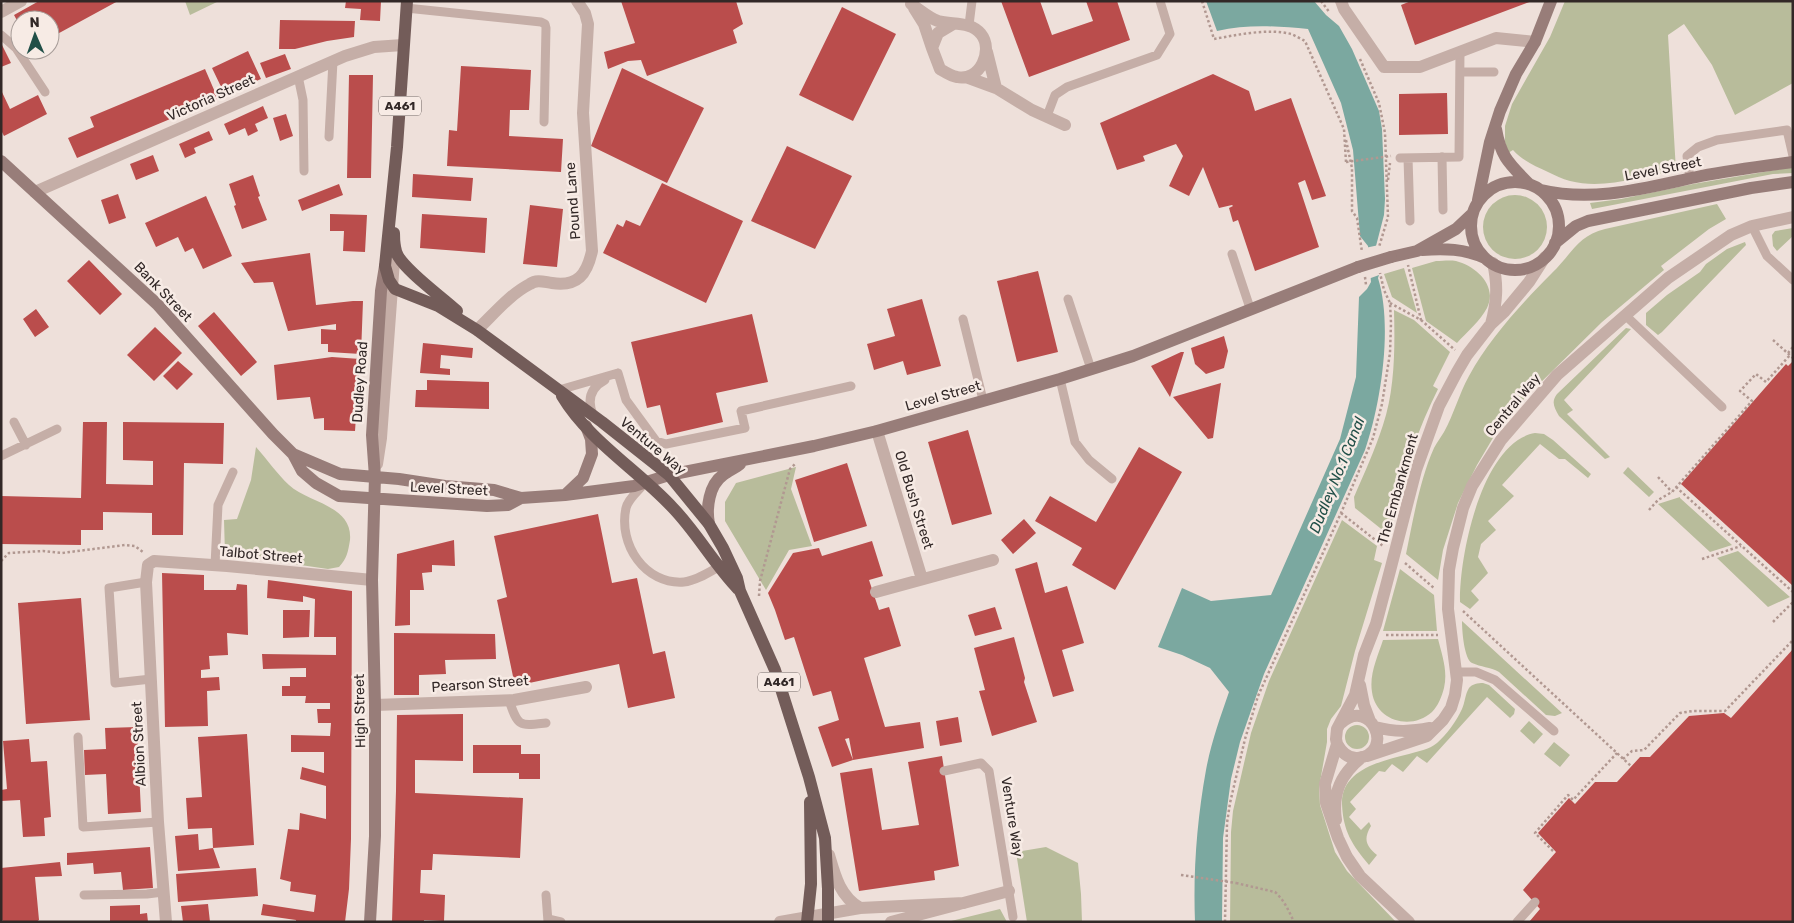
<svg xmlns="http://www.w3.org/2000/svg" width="1794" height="923" font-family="Rubik,sans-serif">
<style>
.green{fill:#b8bc9b}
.water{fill:#7ba8a0}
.pier{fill:#eee0da}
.building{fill:#ba4d4c}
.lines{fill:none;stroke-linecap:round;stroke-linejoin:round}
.path{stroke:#b19891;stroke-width:2.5;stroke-dasharray:2.5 2.5;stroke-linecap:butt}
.lane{stroke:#c5aea7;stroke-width:9}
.street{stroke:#c5aea7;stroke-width:12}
.secondary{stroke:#987d79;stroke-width:12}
.primary{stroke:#735c59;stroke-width:12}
.path-bridge{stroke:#b19891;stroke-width:2.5;stroke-dasharray:2.5 2.5;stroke-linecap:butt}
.secondary-bridge{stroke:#987d79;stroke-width:12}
.labels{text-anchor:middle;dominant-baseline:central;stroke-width:5;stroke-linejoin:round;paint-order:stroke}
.shield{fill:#f7ebe5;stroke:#6d6260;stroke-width:1}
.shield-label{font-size:12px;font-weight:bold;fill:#322827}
.street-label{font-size:14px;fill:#322827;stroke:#f7ebe5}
.water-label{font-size:15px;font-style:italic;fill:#214f48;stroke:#f7ebe5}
</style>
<rect width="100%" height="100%" fill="#eee0da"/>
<path class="green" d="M185 1H219L190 15Z
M1565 1H1793V83L1735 115 1712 65 1684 24 1668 35 1676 171C1640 176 1605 190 1570 181 1562 179 1555 175 1548 172 1535 166 1523 161 1513 150L1508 153 1505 142V126L1512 104 1550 37Z
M1793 167V173L1773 174 1592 209 1590 203 1621 199 1693 184Z
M1483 227a32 32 0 1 1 64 0a32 32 0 1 1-64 0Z
M1717 204 1726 219 1709 229 1661 266 1664 270 1602 322 1524 399 1500 426 1477 465 1458 503 1443 550 1438 580 1406 554C1413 520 1420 479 1434 448 1437 442 1441 437 1444 432 1454 414 1459 394 1469 376 1489 339 1522 303 1552 273 1571 255 1577 236 1605 229Z
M1793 228V236L1777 251 1773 246 1772 235 1775 231Z
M1745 242 1746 245 1662 332 1658 335 1646 325V313L1667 295 1700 272 1706 264 1727 249Z
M1436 261C1443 261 1449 260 1456 261 1476 266 1498 286 1487 308 1480 321 1467 332 1457 343L1426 321 1412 268Z
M1404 268 1417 313 1392 297 1384 274Z
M1394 310 1414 320 1450 352 1433 386 1438 389C1415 435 1399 485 1390 536L1355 508 1354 497C1364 474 1375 450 1383 425 1395 390 1395 347 1394 310Z
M1626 328 1631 329 1564 400 1573 410 1567 414 1610 457 1605 459 1559 416C1554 407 1551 402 1557 394Z
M1535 433 1544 434 1553 440 1591 474 1588 478 1565 459H1559L1540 444 1502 485 1514 496 1488 521 1496 530 1481 544 1478 557 1488 573 1471 591 1479 600 1470 609 1460 602C1459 556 1482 442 1535 433Z
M256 447C267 459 277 474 289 485 308 503 353 505 350 540 348 552 347 558 339 567L328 569 225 554 224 520 237 519 251 480Z
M796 467 791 489 812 546 789 550 766 590 725 521V502L736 483Z
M1628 467 1654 492 1649 497 1623 473Z
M1680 497V498L1732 545 1710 552 1658 504Z
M1342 520 1377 546 1374 560 1382 563 1355 651 1341 706 1331 719 1327 729V742L1319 788 1320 805 1335 852 1347 871 1396 922H1230L1231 832 1233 811 1251 733 1269 681Z
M1738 551 1790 597 1768 607 1717 558Z
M1400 569 1434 595 1437 631H1383Z
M1462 621 1562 713 1555 716 1546 715 1499 672C1490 667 1481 667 1472 663 1464 659 1462 630 1462 621Z
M1438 639C1442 655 1448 671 1444 688 1442 696 1438 706 1432 712 1411 731 1376 721 1372 692 1369 674 1378 656 1383 640Z
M1483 683 1489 685 1515 709 1514 714 1510 718 1487 697 1427 763 1417 756 1403 772 1392 764 1385 772 1379 771 1350 802 1356 809 1349 817 1361 830 1369 822 1371 826C1363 839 1366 846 1377 855L1369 865C1352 845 1343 831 1342 804 1341 769 1382 761 1409 754 1418 751 1429 750 1437 743 1447 734 1456 722 1462 709 1465 703 1465 694 1469 688 1472 684 1478 683 1483 683Z
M1529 721 1543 734 1534 744 1520 731Z
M1345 737a12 12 0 1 1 24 0a12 12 0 1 1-24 0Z
M1554 742 1570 755 1560 767 1544 754Z
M1046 847 1078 863 1081 894 1082 922H1027L1016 852Z
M1000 909 1007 922H947Z"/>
<path class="water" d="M1206 1H1314L1326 15 1339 26 1352 49 1379 111 1382 129 1385 199 1384 215 1376 246 1380 272 1378 278C1393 326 1381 403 1365 450L1264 674 1240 742 1231 779 1223 838 1222 922H1195C1193 871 1197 820 1206 770 1211 743 1220 718 1229 692L1210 668 1182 655 1158 647 1182 588 1211 601 1271 595 1340 439 1356 377 1359 297 1367 289 1371 282 1368 246 1360 236 1353 150 1341 103 1308 29C1277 26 1247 24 1217 31Z"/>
<path class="pier" d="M1379 245 1383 272 1382 274 1368 279 1365 248Z"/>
<path class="building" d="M39 1H118L50 38V20H20V26L14 15Z
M346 1H381L380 21 360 20 361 9 345 8Z
M621 1H736L743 24 733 30 737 43 647 76 641 60 628 61 608 69 604 52 635 43Z
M1001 1H1040L1052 35 1093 21 1086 1H1117L1130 40 1029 77Z
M1411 1H1532L1415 45 1401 5Z
M842 7 896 34 853 121 799 95Z
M280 20 355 21 354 37 327 41 295 49H279Z
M1 43 11 63 1 67Z
M248 51 261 79 225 95 212 68Z
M285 54 291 69 266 78 260 63Z
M461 66 531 70 529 110H510L509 136 563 139 561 172 447 166 449 130 457 131Z
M622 68 704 108 667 183 591 146Z
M205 69 218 99 77 158 68 138 94 127 90 117Z
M1213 74 1249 91 1255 111 1291 98 1326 196 1312 200 1305 180 1298 183 1319 247 1255 271 1238 220 1233 222 1229 208 1233 206 1232 205 1219 208 1203 167 1189 196 1169 186 1183 156 1176 144 1143 156 1145 161 1117 170 1100 123Z
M349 75H373L371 178H347Z
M1 90 10 109 38 95 47 114 4 136 1 130Z
M1447 93 1448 134 1399 135V94Z
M263 106 268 118 255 124 258 131 248 136 245 128 229 135 224 124Z
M286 114 293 136 280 141 273 118Z
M209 131 213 140 194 148 196 153 185 158 179 144Z
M787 146 852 176 815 249 751 221Z
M153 155 159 171 136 180 130 164Z
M413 174 473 178 471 201 412 197Z
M253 175 260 196 258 197 267 220 242 229 234 206 236 205 229 184Z
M662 183 743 221 706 303 603 253 617 224 623 227 626 220 640 226Z
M339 184 343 195 302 211 298 200Z
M118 194 126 218 109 224 101 200Z
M206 196 232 256 203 269 193 248 185 252 178 237 156 247 145 223Z
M530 205 563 209 557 267 523 264Z
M330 214 367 215 365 252 343 251 344 231H330Z
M422 214 487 218 485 253 420 248Z
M310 253 316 305 353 301H363L361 354 328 352V344H321V329L336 330V324L288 331 273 282 254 283 241 263Z
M89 260 122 294 100 315 67 281Z
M1038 271 1058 352 1017 362 997 281Z
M922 299 941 366 907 375 903 361 874 370 867 344 895 336 887 309Z
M36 309 49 327 35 337 23 319Z
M214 312 257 362 241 376 198 326Z
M752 314 768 382 716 393 723 422 667 435 660 405 647 408 631 342Z
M155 327 182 353 154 381 127 355Z
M1224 336 1228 351 1224 368 1206 374 1195 364 1191 348Z
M423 343 473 348 472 358 441 355 440 368 450 369V375L420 373Z
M1181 352H1184L1170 397 1151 366Z
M332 357 360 359 355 431 324 430V418L314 419 310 397 277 400 274 365Z
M178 361 193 374 177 390 163 376Z
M1793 361V586L1681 484 1786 364 1788 366Z
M427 380 489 382V409L415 407 416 390H427Z
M1221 383 1213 438 1208 439 1173 397Z
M83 422H107L106 484 153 485V461L123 460V422L224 423 223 464 184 463 183 535H152V513L103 512V530H81V545L1 544V496L81 498Z
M968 430 992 514 952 525 928 442Z
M1139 447 1182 472 1115 590 1072 565 1082 548 1035 521 1050 496 1096 522Z
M847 463 867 526 814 542 795 480Z
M598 514 612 583 637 578 653 654 665 651 675 698 628 708 619 664 515 686 497 600 507 597 494 536Z
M1024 519 1036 533 1013 554 1001 540Z
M454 540 455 566 432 565V572L422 573 424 590H410V625L395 626 397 554Z
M872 541 883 576 869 580 879 610 889 607 901 646 864 658 885 727 920 722 924 748 853 760 849 738 845 739 853 760 832 767 818 727 839 720 831 691 813 696 794 637 785 640 775 610 768 593 793 553 819 548 822 556Z
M1037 562 1045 593 1067 586 1084 643 1062 650 1074 691 1053 697 1015 569Z
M162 573 204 575V590H236L237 584 247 585 248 635 227 633 228 655 209 656 210 669 201 670V678L219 677 220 690 207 691 208 726 165 727Z
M268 580 352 591 351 839 349 889 345 922H296V920L261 915 263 904 314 912 316 895 290 891 291 882 280 879 288 829 299 830 300 813 326 819V786L300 779 302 767 324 773V752H291V735L330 736 331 723H318L317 709H330V703H305L306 696H282V686H290V677H306V668L263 669 262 654 336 655V637H314L315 599 303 596V602L267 598Z
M81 598 90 720 26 724 18 603Z
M995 607 1002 629 975 636 968 615Z
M283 610H310L309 637 283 638Z
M394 633 495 634 496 659 445 660 446 674 419 675V695H394Z
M1014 637 1025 678 1024 682 1037 722 992 736 979 691 985 690 974 648Z
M1793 649V922H1529L1540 909 1523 890 1556 852 1538 833 1569 798 1575 804 1595 782H1617L1640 757H1650L1689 716 1724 713 1731 718Z
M463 714V761L415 760V793L523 798 520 858 433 854 432 870H421L420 893 445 895 444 921 424 920V922H392L396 791 397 715Z
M958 717 962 742 940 746 936 721Z
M137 727 141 812 108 814 106 774 85 775 84 750 106 749 105 728Z
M247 734 254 845 213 848 220 868 178 871 175 836 198 834 199 850 213 848 212 828 188 829 186 798 202 797 198 737Z
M29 739 31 762 47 761 51 817 44 818 45 836 23 837 20 800 1 801V790L7 789 3 741Z
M473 745H521V754H540V779H519V773H473Z
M942 756 959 866 934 871 935 880 859 891 840 773 872 768 882 830 919 825 908 762Z
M150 847 153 888 123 890 121 872 94 874 93 863 67 865V853Z
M60 862 62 876 35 877 39 920 36 922H4L1 919V868Z
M256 868 258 896 178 902 176 874Z
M208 904 210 922H183L181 906Z
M140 905V914L147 913 148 922H110V906Z"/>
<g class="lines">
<path class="path" d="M1202 1 1214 39C1236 35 1269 28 1291 34 1296 36 1301 39 1305 41L1344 129 1346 162
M1321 1 1330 13
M1360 59 1379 103 1385 133 1388 217 1379 247
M1346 140 1352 168V211L1357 218 1362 252
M1388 180 1390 163
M1365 277 1366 285
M1390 303 1421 320 1408 265
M1421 320 1455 350
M1773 340 1793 358
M1788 353 1793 347
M1658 477 1672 492
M1676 487 1793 592
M1649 510 1658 500 1672 492 1752 401 1740 391 1756 374 1766 382 1790 355
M1341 513 1383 546
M1702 559 1741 546
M1 561 9 553 43 551 62 553 125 545 135 546 143 552
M1405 563 1435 589
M759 596 760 581 790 469 796 463
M1463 611 1631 766
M1773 622 1793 602
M1386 635H1438
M1623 759 1632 751 1644 750 1680 713 1693 711H1725L1793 640
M1553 851 1535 833 1568 795 1573 800 1617 753
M1236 883 1275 892C1284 900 1289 911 1294 922
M1225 922 1227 823 1230 803 1245 739 1258 696 1341 513 1373 438 1382 404 1390 353 1391 323 1390 303 1384 290 1380 273"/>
<path class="lane" d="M406 8 541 22 545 24 546 28 544 122
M969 25 972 1
M1 35 16 48 45 92
M1460 72H1494
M298 76 303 100 304 171
M1047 116 1055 95 1067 87 1157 55 1170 34 1160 1
M329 137 333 61
M1442 157 1443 210
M1400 158 1459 157 1460 51
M1408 158 1410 221
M1690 179 1687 156 1698 147 1717 140 1787 130 1793 156
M1752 226 1767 256 1793 280
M1232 254 1250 308
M1068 299 1091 369
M1625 315 1722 407
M963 319 983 400
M618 373 626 400 656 441 666 444 745 428 741 411 851 386
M1060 379 1075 442 1089 460 1112 479
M559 390 618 373
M593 415C587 400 590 388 605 380
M14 422 26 445
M1 456 57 429
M644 484C638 491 628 499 626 508 618 544 645 585 684 582 696 581 711 571 722 565
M215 565 218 505 233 472
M146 582 109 588 115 683 151 679
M1456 672H1476L1495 680 1554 731
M509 700C518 727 519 726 546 723
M78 737 83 827 158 822
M944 771 981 763 989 771 1013 917
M84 895 147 894 163 892
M546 895 548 922
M548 919 561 922
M1517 922 1535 902"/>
<path class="street" d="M1341 1 1344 9 1384 67H1420L1496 38 1535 42
M911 4C919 9 929 18 938 21 952 25 971 21 981 34 994 50 980 82 957 77 951 76 945 72 940 69L932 48 938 33 953 24
M914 8 924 24 932 48
M1 12 21 1
M966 77 996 88 987 52
M996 88 1032 110 1065 125
M35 192 345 56 374 47 403 45
M1491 324C1497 302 1498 285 1493 263
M477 330C493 315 510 294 530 284 537 279 544 282 552 283 578 287 587 274 592 251L583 113 588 24 585 13 577 1
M877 431 922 579
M377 464 381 438 395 247
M876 592 993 560
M1360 685 1364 705 1370 721
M375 705 514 700 586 687
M1375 727C1395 732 1410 732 1430 728
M1337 744C1342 753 1348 759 1358 758 1396 753 1371 696 1341 723
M1367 756 1427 736 1443 720 1451 708 1455 695 1457 680 1448 609 1449 570 1453 548 1463 508 1472 486 1501 440 1557 375 1668 278 1731 235 1752 226 1793 217
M1336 820C1332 793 1341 774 1362 757
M829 855C835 876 840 896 860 908
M166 922 158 822 146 582 148 565 154 561 227 566 372 580
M780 922 860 908 964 903
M891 922 1009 891
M1409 922 1360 876 1347 857 1338 838 1326 803 1325 784 1337 744 1336 739 1337 729 1355 695 1364 655 1376 624 1391 567 1416 470 1439 406 1457 372 1467 355 1491 324 1505 311 1529 282 1545 257"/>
<path class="secondary" d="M1496 129C1501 158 1510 164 1529 184
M1 161 157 304 273 434 293 454 302 471 316 483 339 496 487 506 508 505 521 498
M1471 226a44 44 0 1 1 88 0a44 44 0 1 1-88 0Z
M1541 190C1595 203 1648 187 1701 176 1731 170 1762 166 1793 162
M1478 200 1490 142 1500 111 1516 74 1535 42 1551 1
M1555 243 1576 226 1588 221 1751 188 1793 182
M1422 250C1445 248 1464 249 1485 258
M1391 257 1417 251 1456 229 1473 213
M293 454 340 474 399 479 445 486 494 490 521 498 565 495 634 486 669 475 814 446 877 431 1060 379 1133 356 1358 267
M565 495 583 478 592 454 591 439 586 426
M709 524C706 508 709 485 723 475 728 471 735 468 740 464
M370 922 375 836V705L372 580 375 477 372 435 381 291 385 266"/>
<path class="primary" d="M407 1 397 147 385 266 389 280 395 289 438 306 477 330 602 422 669 475 709 524 723 548 737 578 740 591 775 670 809 777 825 838 828 889V922
M394 233C394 241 394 249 398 256 408 273 442 297 457 311
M562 396C589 441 638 470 673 508 697 533 714 564 738 589
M807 922 811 884 810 802"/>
<path class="path-bridge" d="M1346 162 1391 156
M1181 875 1236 883"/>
<path class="secondary-bridge" d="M1358 267 1391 257"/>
</g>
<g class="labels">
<g class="shield">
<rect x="379" y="96.5" width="42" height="19" rx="4"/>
<rect x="758" y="672.5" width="42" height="19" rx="4"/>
</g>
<g class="shield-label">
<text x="400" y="106">A461</text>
<text x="779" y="682">A461</text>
</g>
<g class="street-label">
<text transform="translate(211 98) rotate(-24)">Victoria Street</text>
<text transform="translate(1663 169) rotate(-11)">Level Street</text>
<text transform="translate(573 201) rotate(-94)">Pound Lane</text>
<text transform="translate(163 292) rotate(46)">Bank Street</text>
<text transform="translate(360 382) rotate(-86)">Dudley Road</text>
<text transform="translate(943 396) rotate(-16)">Level Street</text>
<text transform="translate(1513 405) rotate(-50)">Central Way</text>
<text transform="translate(653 446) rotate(40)">Venture Way</text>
<text transform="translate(449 489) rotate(3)">Level Street</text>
<text transform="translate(1398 489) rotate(-74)">The Embankment</text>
<text transform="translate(914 500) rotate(73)">Old Bush Street</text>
<text transform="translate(261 555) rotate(5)">Talbot Street</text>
<text transform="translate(480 684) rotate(-4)">Pearson Street</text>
<text transform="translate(360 711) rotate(-91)">High Street</text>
<text transform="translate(139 744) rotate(-93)">Albion Street</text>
<text transform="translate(1012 817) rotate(81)">Venture Way</text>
</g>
<g class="water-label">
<text transform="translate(1337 475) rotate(-68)">Dudley No.1 Canal</text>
</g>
</g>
<rect width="1794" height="923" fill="none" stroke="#322827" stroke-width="5"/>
<g transform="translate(35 35) rotate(358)"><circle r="24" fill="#f7ebe5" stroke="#a89d99"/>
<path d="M0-4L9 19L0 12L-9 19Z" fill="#214f48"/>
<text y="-8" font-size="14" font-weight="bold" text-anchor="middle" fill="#322827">N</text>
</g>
</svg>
